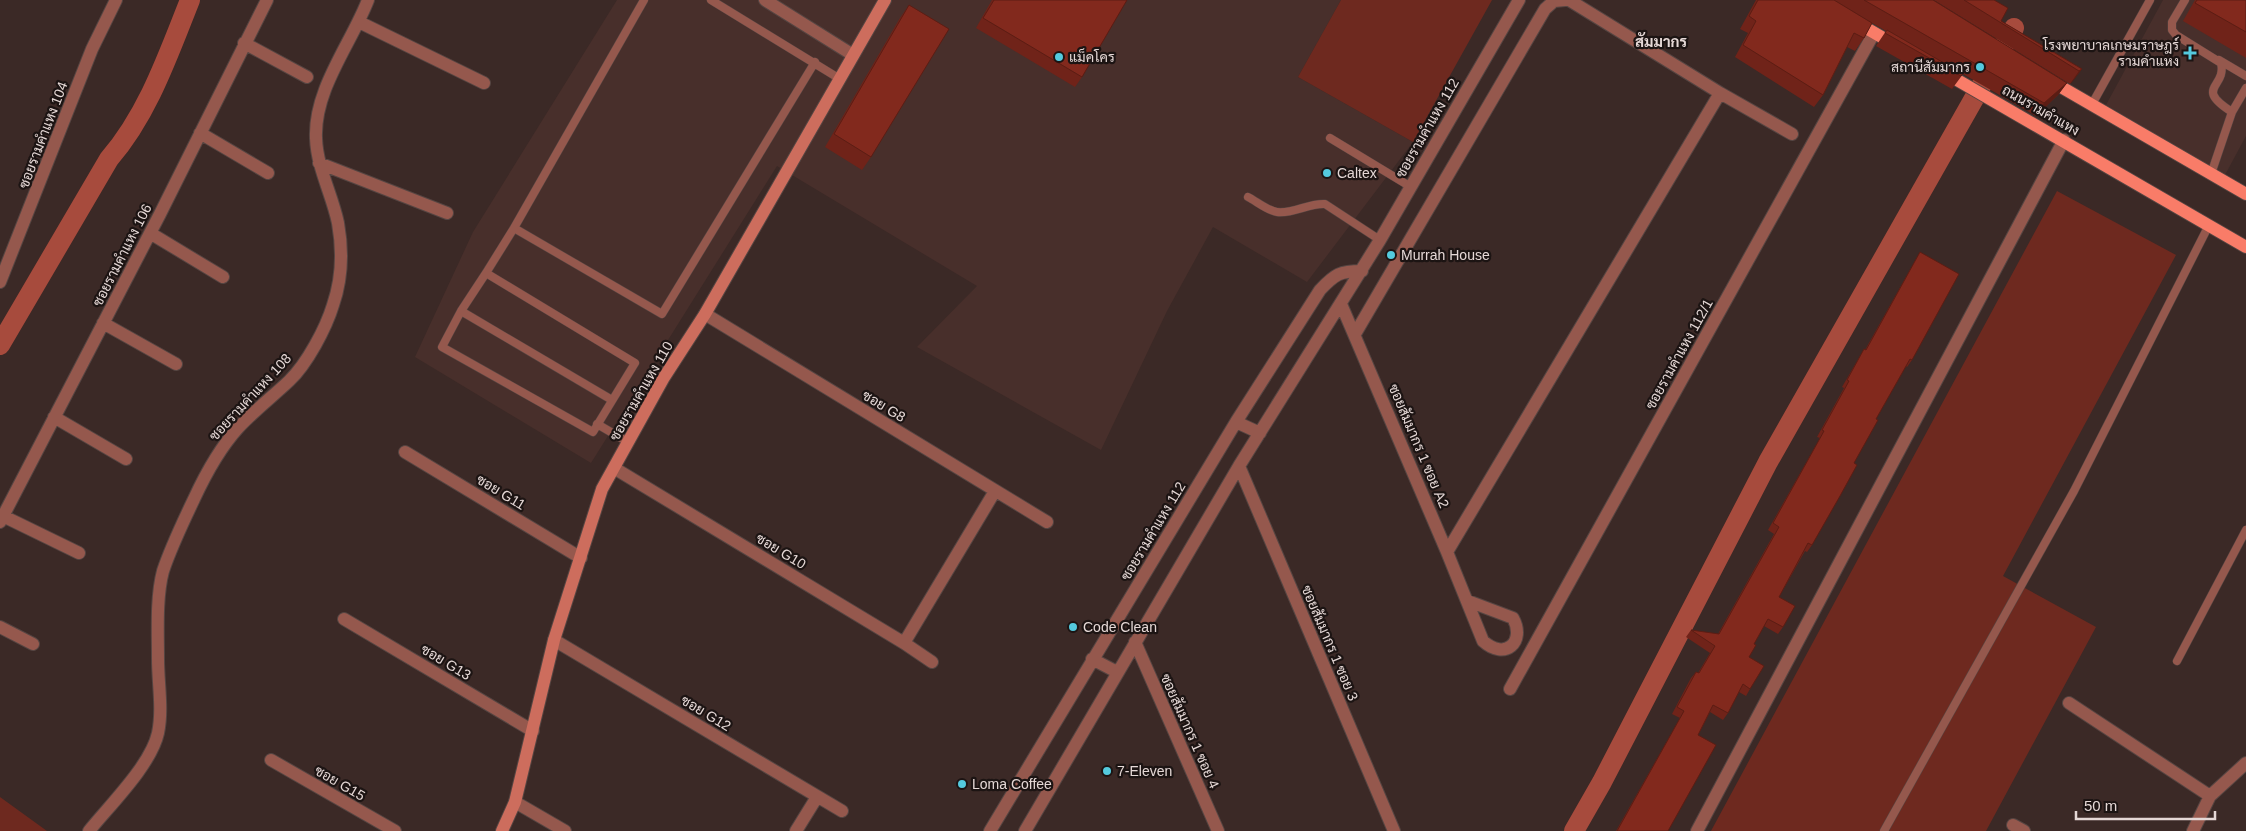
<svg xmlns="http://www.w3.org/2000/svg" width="2246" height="831" font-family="Helvetica,Sarabun,sans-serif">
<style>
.built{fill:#482f2b}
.green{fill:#6e291f}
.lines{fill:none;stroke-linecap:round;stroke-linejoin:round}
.canal{stroke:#a74b3d;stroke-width:20}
.lane-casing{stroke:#564542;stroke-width:9}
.street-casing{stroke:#564542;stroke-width:14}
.secondary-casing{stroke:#564542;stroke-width:14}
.primary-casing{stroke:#564542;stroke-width:14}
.lane{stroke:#95584d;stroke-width:8}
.street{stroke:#95584d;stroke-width:12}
.secondary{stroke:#cd6d5d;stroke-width:12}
.primary{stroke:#f97c68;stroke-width:12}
.wall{fill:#702319}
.shaded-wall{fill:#5b1d14}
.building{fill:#82291d;stroke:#5b1d14}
.poi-dot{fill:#54cade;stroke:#1c1413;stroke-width:2}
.labels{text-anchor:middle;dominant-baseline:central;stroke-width:4.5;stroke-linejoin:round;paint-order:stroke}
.poi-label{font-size:14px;fill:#e5d8d6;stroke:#1c1413;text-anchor:start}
.street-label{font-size:14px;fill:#e5d8d6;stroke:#1c1413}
.neighbourhood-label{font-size:15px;font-weight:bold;fill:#e5d8d6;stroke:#1c1413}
</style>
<rect width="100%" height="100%" fill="#3b2926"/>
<path class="built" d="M617 0H1341L1298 77 1413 142 1307 282 1213 227 1167 311 1101 450 917 347 977 286 777 166 591 463 415 357 473 232Z
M2163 0H2246V136L2225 175 2106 105Z"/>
<path class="green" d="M1341 0H1492L1413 142 1298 77Z
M2057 191 2176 255 2003 576 2096 627 1986 831H1711Z
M0 797 47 831H0Z"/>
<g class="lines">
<path class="canal" d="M0 345 109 159C148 114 168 55 190 0
M1574 831 1602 782 1768 462 2014 28"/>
<defs>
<path id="lane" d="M711 0 840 79
M2185 0 2172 22V30L2176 35 2221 63C2227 88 2193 87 2232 112
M2219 60 2246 76
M2091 106 2150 0
M1330 138 1411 187
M2211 174 2232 112 2246 88
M1248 197C1256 201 1268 211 1277 212 1294 214 1308 203 1325 204L1380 240
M514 228 644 0
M486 273 461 311 442 347 593 432 635 363 486 273 514 228 662 314 815 62
M461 311 612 400
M597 424 628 442
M2177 661 2246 530
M1884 831 2074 491 2209 225"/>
<path id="street" d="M765 0 853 55
M1569 0 1720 93 1792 134
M359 22 484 83
M244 43 307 77
M200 133 268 173
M319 163 447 213
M150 233 223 277
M0 282 92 49 116 0
M1341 304 1447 552 1483 641C1505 661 1526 642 1513 618L1468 601
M705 314 1047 522
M103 323 176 364
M1355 334 1545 9 1554 1 1565 0
M54 417 126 459
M1236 422 1260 433
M405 452 581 558
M1239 466 1394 831
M614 468 904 643 932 662
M3 516 79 553
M0 522 160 214 267 0
M1447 552 1720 93
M344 619 533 731
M0 627 33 644
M554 640 842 811
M1135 642 1218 831
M904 643 995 491
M1092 659 1117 672
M1510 689 1874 33
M2069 703 2210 796
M271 760 395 831
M515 802 565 831
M2013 825 2024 831
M89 831C109 806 151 765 158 733 163 709 158 684 158 659 158 633 156 597 163 571 171 547 183 522 194 499 206 473 219 449 238 428 254 411 272 397 289 381 307 364 326 328 333 305 342 279 343 251 338 223 332 194 317 168 316 138 314 89 351 44 368 0
M796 831 817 797
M990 831 1236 422 1320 290C1335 274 1340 271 1362 271
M1025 831 1239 466 1380 240 1519 0
M1697 831 2064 140
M2193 831 2210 796 2246 763"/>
<path id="secondary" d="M502 831 515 802 554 640 602 489 663 379 705 314 885 0"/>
<path id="primary" d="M1854 21 1897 46
M1945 73 2246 247
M2049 80 2246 194"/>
</defs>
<use href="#lane" class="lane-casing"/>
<use href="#street" class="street-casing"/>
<use href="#secondary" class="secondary-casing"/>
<use href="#primary" class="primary-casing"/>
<use href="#lane" class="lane"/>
<use href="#street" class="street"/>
<use href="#secondary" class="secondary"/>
<use href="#primary" class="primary"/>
</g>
<path class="wall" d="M992 0H1127L1082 77 1075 87 976 28Z
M1756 0H1933L2067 83 2058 95 2036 116 1963 74 1952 89 1876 46 1886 31 1872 23 1864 38 1855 51 1847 47 1823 95 1814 107 1735 57 1748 33 1740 29Z
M1934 0H1994L2001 21 2082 69 2070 84Z
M2195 0H2246V58L2183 21Z
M909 5 871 157 862 170 825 147 900 18Z
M1920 252 1912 360 1907 367 1906 366 1876 419 1812 545 1807 552 1805 551 1779 597 1783 627 1778 634 1764 626 1754 644 1749 657 1750 689 1746 696 1739 692 1728 713 1723 720 1710 712 1698 735 1668 831H1616L1680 718 1672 714 1691 678 1696 672 1698 673 1710 653 1686 637 1691 630 1718 634 1774 534 1768 530 1820 438 1817 437 1844 388 1842 387 1860 356 1864 349 1865 350 1916 259Z"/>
<path class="shaded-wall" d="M2082 69 2073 81 2070 84 2079 71Z
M2067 83 2058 95 2036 116 2044 103Z"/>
<path class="building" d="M994 0H1127L1082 77 983 18Z
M1758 0H1834L1872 23 1864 38 1854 33 1823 95 1743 45 1756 21 1749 16Z
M1864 0H1933L2067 83 2044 103Z
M1964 0H1994L2008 8 2001 21 2082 69 2079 71Z
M2197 0H2246V32L2195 3Z
M909 5 949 29 871 157 834 134Z
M1887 30 1963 74 1961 76 1885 33Z
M1920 252 1959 274 1912 360 1910 359 1876 419 1878 420 1854 463 1857 465 1840 496 1812 545 1808 543 1779 597 1795 606 1783 627 1768 619 1754 644 1756 645 1749 657 1764 666 1750 689 1743 684 1728 713 1713 705 1698 735 1716 745 1668 831H1617L1684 711 1677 707 1696 672 1699 673 1715 646 1691 630 1719 634 1779 527 1773 523 1824 431 1822 430 1849 381 1847 380 1864 349 1866 350Z"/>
<g class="poi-dot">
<path d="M2187.5 45.5h5v5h5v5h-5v5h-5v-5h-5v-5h5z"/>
<circle cx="1059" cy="57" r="5"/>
<circle cx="1980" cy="67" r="5"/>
<circle cx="1327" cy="173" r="5"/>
<circle cx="1391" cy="255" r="5"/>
<circle cx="1073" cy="627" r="5"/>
<circle cx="1107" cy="771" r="5"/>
<circle cx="962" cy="784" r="5"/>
</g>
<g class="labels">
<g class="poi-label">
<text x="2179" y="45" text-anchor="end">โรงพยาบาลเกษมราษฎร์<tspan x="2179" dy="16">รามคำแหง</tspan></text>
<text x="1069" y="57">แม็คโคร</text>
<text x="1970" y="67" text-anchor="end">สถานีสัมมากร</text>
<text x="1337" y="173">Caltex</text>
<text x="1401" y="255">Murrah House</text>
<text x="1083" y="627">Code Clean</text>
<text x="1117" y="771">7-Eleven</text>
<text x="972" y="784">Loma Coffee</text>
</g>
<g class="street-label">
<text transform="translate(2041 110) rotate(30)">ถนนรามคำแหง</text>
<text transform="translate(1427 128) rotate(-60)">ซอยรามคำแหง 112</text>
<text transform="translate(43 135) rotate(-69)">ซอยรามคําแหง 104</text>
<text transform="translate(122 255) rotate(-63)">ซอยรามคําแหง 106</text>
<text transform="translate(1679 354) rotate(-61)">ซอยรามคำแหง 112/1</text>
<text transform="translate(641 391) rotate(-60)">ซอยรามคำแหง 110</text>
<text transform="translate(250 397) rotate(-47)">ซอยรามคำแหง 108</text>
<text transform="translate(884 406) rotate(31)">ซอย G8</text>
<text transform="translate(1419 446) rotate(67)">ซอยสัมมากร 1 ซอย A2</text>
<text transform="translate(501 492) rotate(31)">ซอย G11</text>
<text transform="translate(1153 531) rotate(-59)">ซอยรามคำแหง 112</text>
<text transform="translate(781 551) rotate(31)">ซอย G10</text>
<text transform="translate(1330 643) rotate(67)">ซอยสัมมากร 1 ซอย 3</text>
<text transform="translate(446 662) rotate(31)">ซอย G13</text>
<text transform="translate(706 713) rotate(31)">ซอย G12</text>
<text transform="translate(1190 731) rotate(66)">ซอยสัมมากร 1 ซอย 4</text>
<text transform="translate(340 783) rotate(30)">ซอย G15</text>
</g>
<g class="neighbourhood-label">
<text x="1661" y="41">สัมมากร</text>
</g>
</g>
<path d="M2076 811v8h139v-8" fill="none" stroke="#e5d8d6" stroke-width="2.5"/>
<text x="2084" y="811" font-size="15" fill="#e5d8d6" stroke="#1c1413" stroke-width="4" paint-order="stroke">50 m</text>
</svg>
